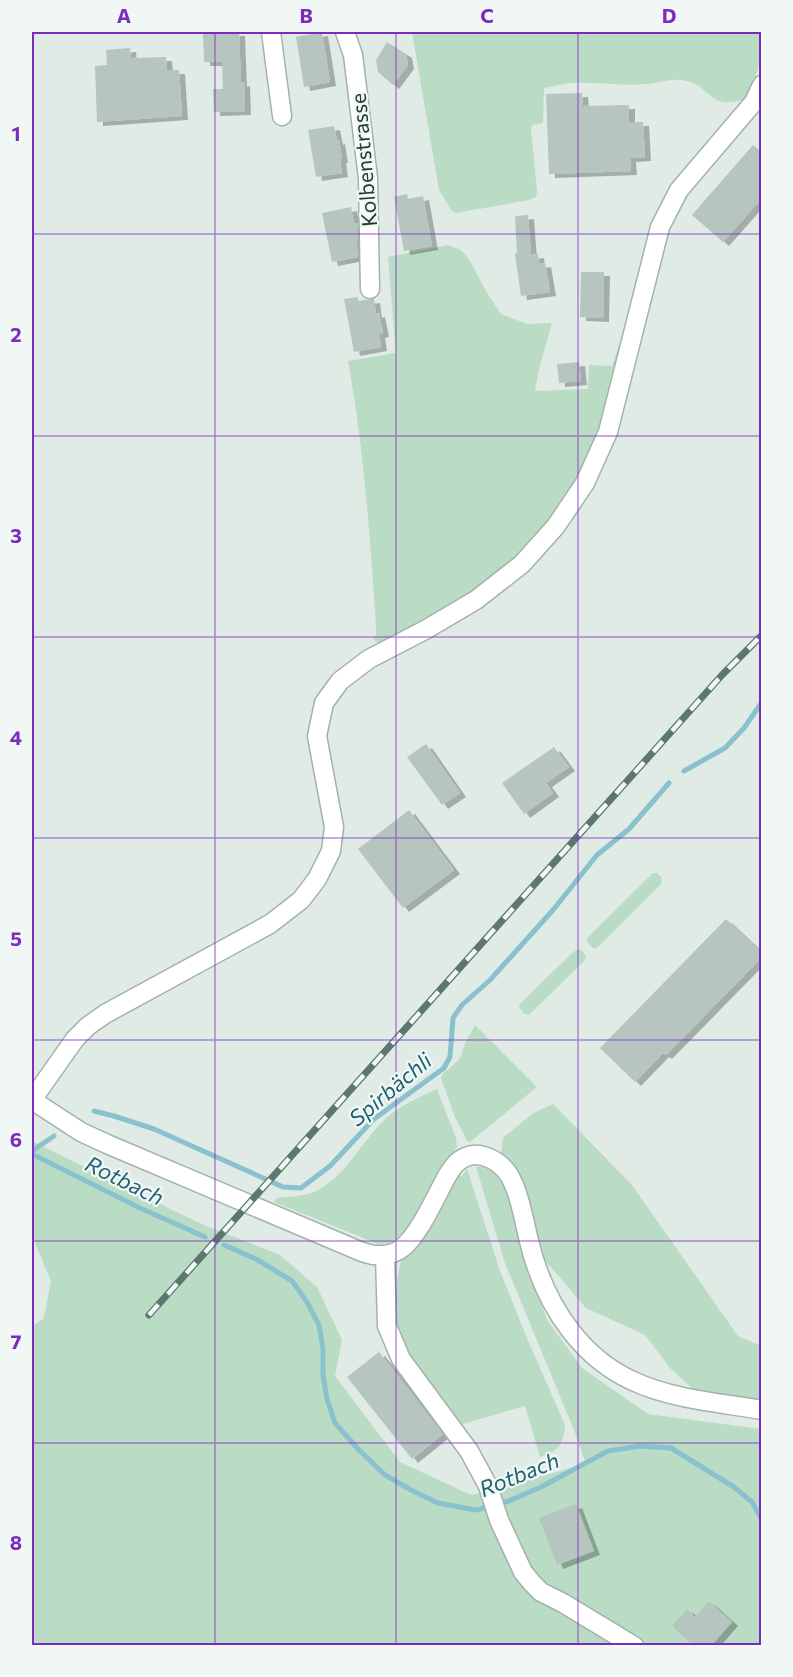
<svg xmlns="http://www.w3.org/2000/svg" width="793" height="1677" font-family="Commissioner,sans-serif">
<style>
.green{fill:#badbc4}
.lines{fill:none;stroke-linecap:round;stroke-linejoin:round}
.stream{stroke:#8ac1ce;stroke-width:5}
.building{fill:#b6c5bf;filter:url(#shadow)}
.minor-casing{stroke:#a3b2ad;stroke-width:21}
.minor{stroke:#fff;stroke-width:18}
.rail-casing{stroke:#5c7670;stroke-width:7}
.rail{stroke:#f1f7f4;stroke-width:4.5;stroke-dasharray:14;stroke-linecap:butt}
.grid{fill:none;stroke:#7b2cbf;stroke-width:1.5;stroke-opacity:0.55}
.labels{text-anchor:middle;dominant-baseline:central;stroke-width:4.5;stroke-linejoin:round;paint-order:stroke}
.street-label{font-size:21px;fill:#223a34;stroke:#f1f7f4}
.water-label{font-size:22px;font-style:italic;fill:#1f6373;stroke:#f1f7f4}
.neatline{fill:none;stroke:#7b2cbf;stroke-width:2}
.grid-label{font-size:20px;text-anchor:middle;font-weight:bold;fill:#7b2cbf}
</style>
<defs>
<filter id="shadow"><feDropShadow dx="6" dy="4" stdDeviation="0" flood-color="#0004"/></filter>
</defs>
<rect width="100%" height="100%" fill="#e0ebe6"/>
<path class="green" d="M412 32H761C761 59 759 76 745 99 708 111 712 87 687 81 673 77 659 83 646 84 621 86 596 82 572 83 562 84 553 86 544 88L543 123 532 125 531 128 537 192 536 197 529 200 456 213 452 211 439 190Z
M448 245 461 250 469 259 487 293 501 314 527 324 552 323 539 369 535 391 588 389 589 365 612 366 619 345 622 348 598 437 576 484 538 537 496 577 436 615 380 644 372 638 376 635V625C370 537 364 448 348 361L396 353 388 257Z
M653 873H657L662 878 661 884 598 947 594 949 587 942 588 937Z
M578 949 581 950 586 956 584 961 530 1014C524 1016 522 1011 519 1007L520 1004 572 953Z
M475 1025 537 1087 470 1142 467 1141 455 1117 441 1078 443 1073 449 1069 461 1057 465 1043Z
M437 1089 456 1138 457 1147 436 1177 408 1227 396 1239 388 1243 378 1244 274 1202 277 1198C290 1196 302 1197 314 1192 345 1178 361 1142 385 1119 399 1107 420 1096 437 1089Z
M553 1104 632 1185 738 1336 761 1346V1404L692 1388 670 1368 645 1335 586 1308 542 1257 521 1178 513 1165 501 1153 503 1138 532 1114Z
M32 1141 199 1223 280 1255 317 1287 342 1340 335 1376 400 1462 471 1495 586 1464 574 1430 505 1263 476 1167H482L495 1172 504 1181 512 1200 523 1248 547 1320 582 1368 648 1414 761 1429V1645H32V1327L44 1318 51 1281 36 1245 32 1230Z
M467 1169 500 1271 527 1338 565 1425C563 1445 559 1451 540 1457L525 1406 459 1425 403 1346 396 1322V1285L401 1261 412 1250 458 1175 462 1176Z"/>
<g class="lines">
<path class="stream" d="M684 771 725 748 744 728 762 702
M94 1111 114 1116 154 1129 283 1187 301 1188 330 1166 374 1119 444 1068 450 1057 453 1018 462 1005 490 980 553 910 597 855 629 829 669 783
M32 1151 54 1136
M32 1154 140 1208 205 1237
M224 1245 256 1259 292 1281 307 1302 319 1325 323 1349V1375L327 1399 335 1423 359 1450 385 1475 411 1490 438 1503 476 1510 509 1501 541 1487 608 1451 640 1446 671 1448 734 1487 752 1502 762 1520"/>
</g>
<path class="building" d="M239 32 241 83 244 82 245 111 214 112 213 89H223L222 62H204L203 33Z
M322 32 330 82 304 87 296 37Z
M387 42 406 54 408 65 393 85 378 72 376 60Z
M130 48 131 58 166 57 167 70H179L182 116 97 122 95 66 107 65 106 50Z
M582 93 583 106 629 105V122H643L645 157 630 158 631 171 549 174 546 94Z
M334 126 337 141 339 140 342 159H340L342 173 316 177 308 130Z
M753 145 762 152V198L723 242 692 215Z
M407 194 408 199 423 196 432 246 404 251 394 197Z
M351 207 354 224 357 223 358 228V241L356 242 358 257 332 262 322 213Z
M528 215 531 255 538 254 539 264 545 263 550 292 521 296 515 254 517 253 515 216Z
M581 272H604L603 318 580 317Z
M358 297V301L374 299 376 314 379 313 383 333 379 334 381 347 354 352 344 299Z
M579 362 581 381 559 383 557 364Z
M426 744 460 793 442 805 407 757Z
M554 747 569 767 546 783 553 793 524 814 502 783Z
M409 810 454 870 403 908 358 849Z
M726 919 762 953V957L666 1055 663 1053 635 1082 600 1048Z
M379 1352 443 1434 412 1459 347 1377Z
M576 1504 594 1551 557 1565 539 1518Z
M709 1601 732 1622 711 1646H694L672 1626 687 1609 695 1617Z"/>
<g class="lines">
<defs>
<path id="minor" d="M271 32 282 116
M345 32 353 55 368 178 370 289
M32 1100 75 1039 88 1026 105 1014 270 924 301 900 317 879 331 851 334 827 317 736 324 703 340 681 369 659 425 630 476 600 522 564 556 526 585 483 608 432 660 227 679 190 754 102 762 85
M32 1100 81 1132 107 1144 362 1252 373 1255H385L387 1326 401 1359 469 1451 488 1486 499 1520 523 1572 532 1583 541 1592 563 1603 634 1646
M385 1255C391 1254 397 1252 402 1248 419 1235 436 1196 447 1176 452 1168 457 1160 466 1157 481 1150 501 1162 509 1175 522 1196 526 1237 535 1262 551 1312 584 1359 633 1381 671 1399 721 1403 762 1410"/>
</defs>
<use href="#minor" class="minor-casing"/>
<use href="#minor" class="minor"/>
<defs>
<path id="rail" d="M149 1315 722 675 762 635"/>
</defs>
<use href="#rail" class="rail-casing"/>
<use href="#rail" class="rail"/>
</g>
<path class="grid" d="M215 32V1646M396 32V1646M578 32V1646M32 234H762M32 436H762M32 637H762M32 838H762M32 1040H762M32 1241H762M32 1443H762"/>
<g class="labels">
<g class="street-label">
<text transform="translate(363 160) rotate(-95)">Kolbenstrasse</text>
</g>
<g class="water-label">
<text transform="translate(390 1089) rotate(-40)">Spirbächli</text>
<text transform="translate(125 1180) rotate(26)">Rotbach</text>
<text transform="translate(519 1474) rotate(-22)">Rotbach</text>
</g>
</g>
<rect width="793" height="1677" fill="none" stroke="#f1f7f4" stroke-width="66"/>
<rect x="33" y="33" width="727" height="1611" class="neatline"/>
<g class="grid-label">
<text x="124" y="23">A</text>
<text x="306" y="23">B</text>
<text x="487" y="23">C</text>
<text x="669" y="23">D</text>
<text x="16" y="141">1</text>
<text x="16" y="342">2</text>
<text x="16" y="543">3</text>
<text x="16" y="745">4</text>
<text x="16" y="946">5</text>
<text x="16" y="1147">6</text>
<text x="16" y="1349">7</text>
<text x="16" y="1550">8</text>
</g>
</svg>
